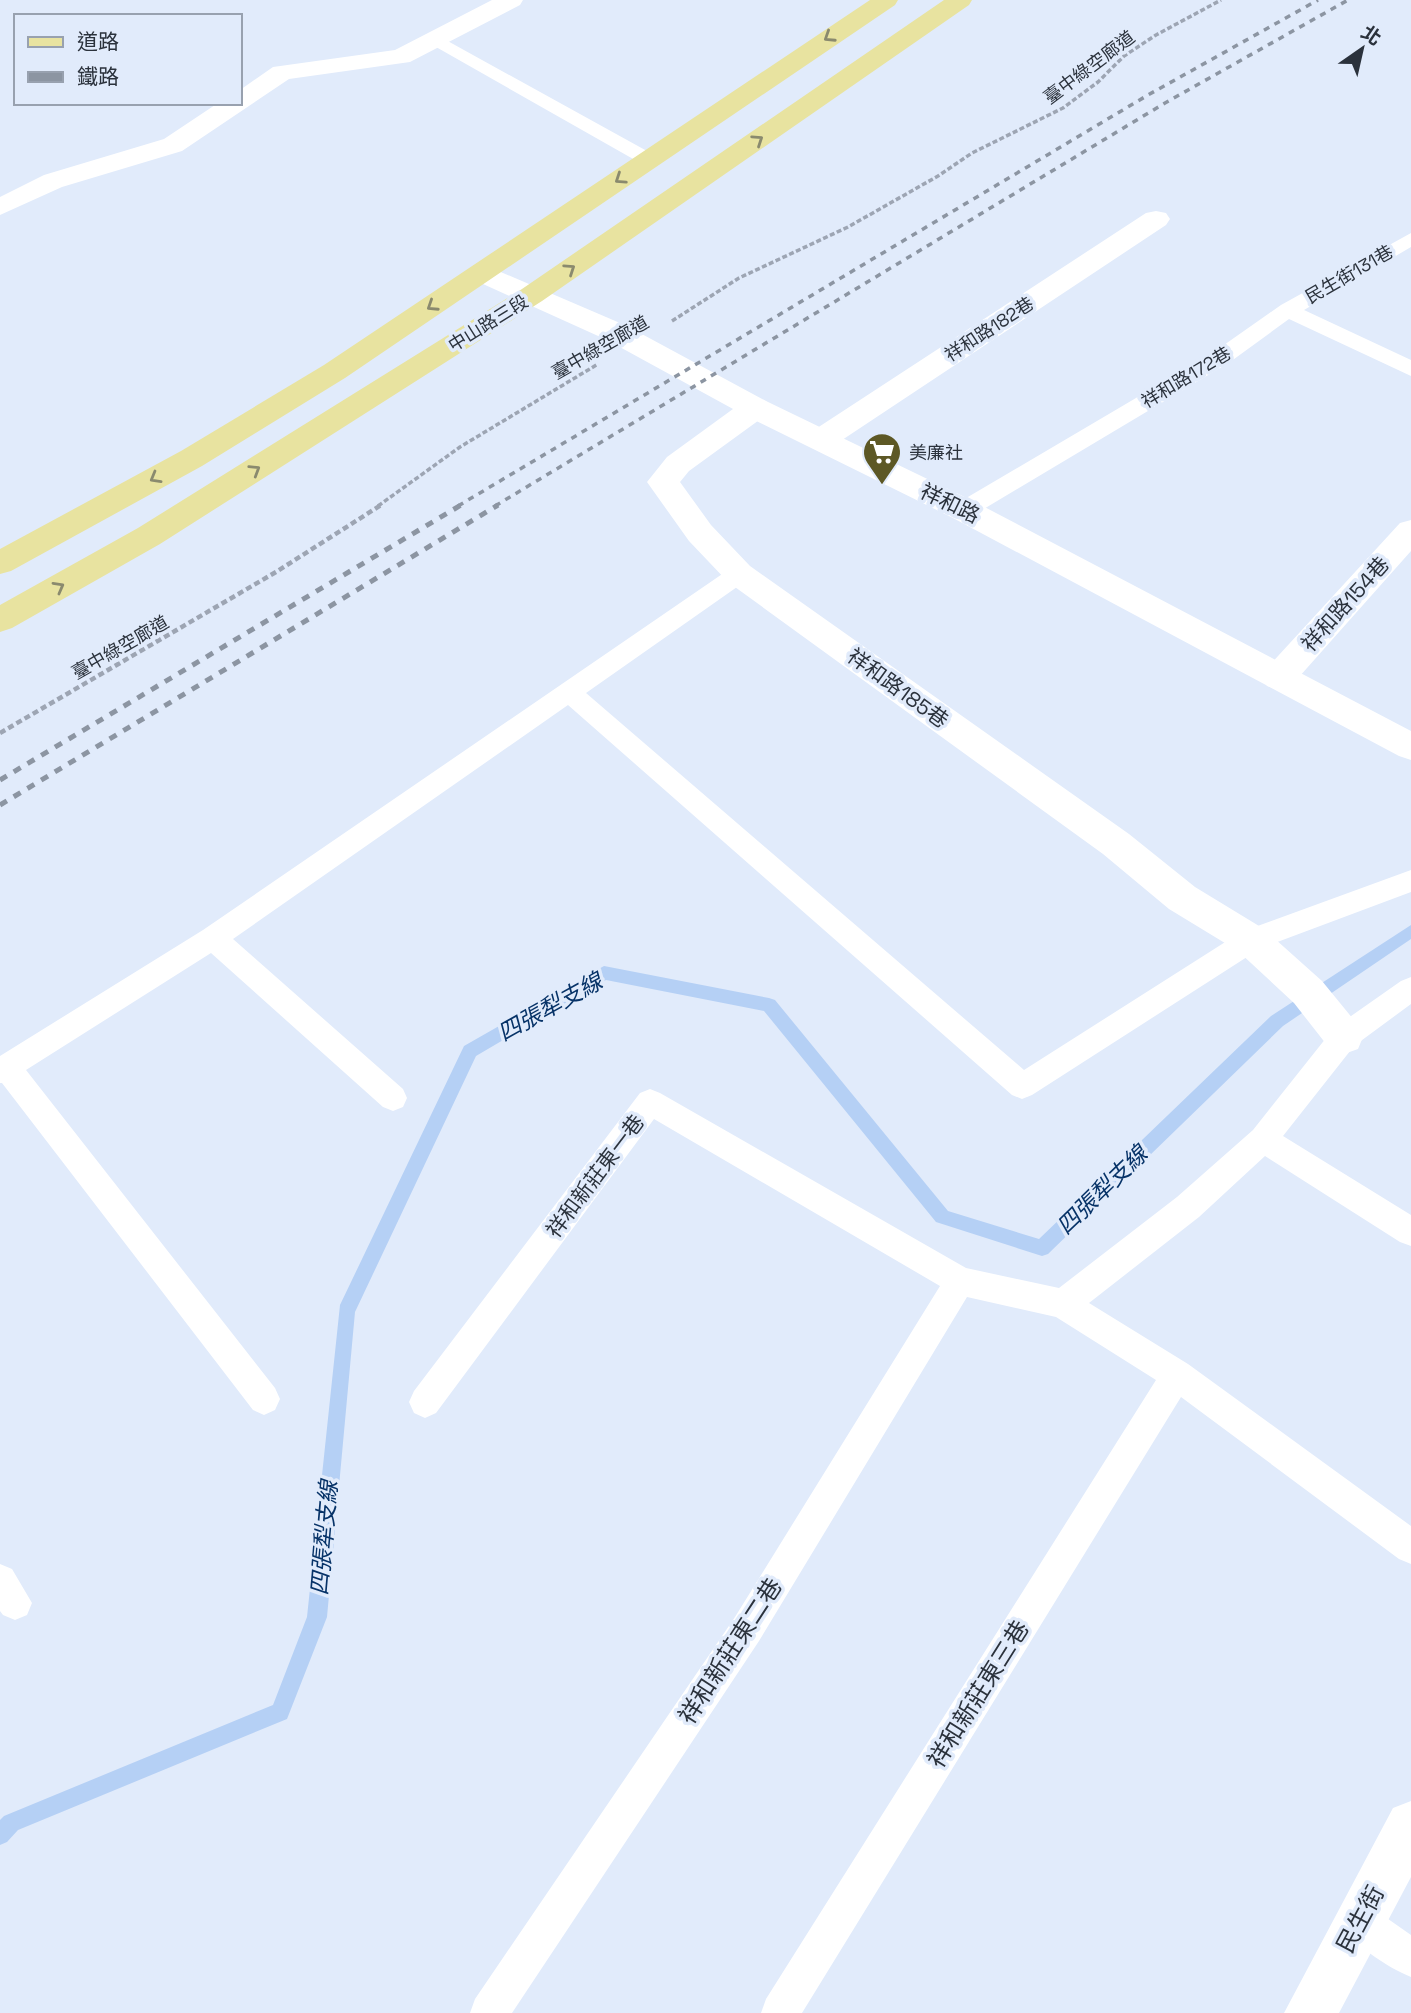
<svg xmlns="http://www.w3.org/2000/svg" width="1411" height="2013" font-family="'Space Grotesk','Noto Sans TC',sans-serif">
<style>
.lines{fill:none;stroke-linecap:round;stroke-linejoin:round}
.stream{fill:#b5d0f5;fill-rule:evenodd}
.path-far1{stroke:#9da5b3;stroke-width:3.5;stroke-dasharray:5 2.5;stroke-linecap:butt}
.path{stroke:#9da5b3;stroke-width:4.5;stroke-dasharray:6 3.5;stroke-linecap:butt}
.service{fill:#fff;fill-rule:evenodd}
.pedestrian{fill:#fff;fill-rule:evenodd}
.minor{fill:#fff;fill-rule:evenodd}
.tertiary{fill:#fff;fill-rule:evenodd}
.primary{fill:#e8e3a0;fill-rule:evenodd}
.rail-far1{stroke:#8c95a2;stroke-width:3.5;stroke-dasharray:6 6;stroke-linecap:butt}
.rail{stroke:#8c95a2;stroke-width:5;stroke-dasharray:8 8;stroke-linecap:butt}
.oneway{stroke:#8a8a6e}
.labels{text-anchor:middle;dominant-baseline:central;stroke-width:7;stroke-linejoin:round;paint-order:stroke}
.far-street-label{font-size:18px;fill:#2b323c;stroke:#e1ebfb}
.far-poi-label{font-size:18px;fill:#2b323c;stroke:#e1ebfb;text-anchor:start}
.street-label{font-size:21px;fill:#2b323c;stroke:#e1ebfb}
.water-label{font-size:23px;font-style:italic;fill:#073368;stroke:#e1ebfb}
.near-street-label{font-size:24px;fill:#2b323c;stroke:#e1ebfb}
</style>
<rect width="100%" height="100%" fill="#e1ebfb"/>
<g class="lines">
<path class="stream" d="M1411 925V939L1283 1026 1048 1254 1042 1256 936 1222 764 1011 606 980 476 1056 355 1312 327 1617 287 1719 18 1830 7 1842 0 1845V1820L4 1816 273 1705 307 1617 340 1305 464 1046 604 966 769 998 775 1000 948 1211 1039 1239 1271 1016Z"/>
<path class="path-far1" d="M672 321 739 278 848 227 938 176 972 153 1063 108 1098 82 1124 56 1156 35 1221 0
M378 506 460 447 598 364"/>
<path class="path" d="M0 733 276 572 381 505"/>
<path class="service" d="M435 34 656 156 659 160 649 166 642 164 429 43 426 39 429 35Z
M1411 233V247L1304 310 1411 360V376L1289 319 1230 362 972 516 964 518 956 516 953 510 956 504 1214 352 1281 305Z
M739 566 747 568 751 574 747 580 586 693 1024 1070 1241 932 1411 870V892L1261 948 1032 1095 1022 1099 1012 1095 568 705 233 939 403 1089 407 1098 403 1107 393 1111 383 1107 211 953 26 1070 275 1388 280 1399 275 1410 264 1415 253 1410 2 1083H0V1056L203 930 731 568Z
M1411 977V1004L1354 1046 1283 1136 1411 1215V1246L1400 1242 1265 1156 1199 1217 1089 1303 1188 1364 1411 1526V1564L1399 1559 1181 1397 802 2013H761L766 1999 1156 1380 1056 1317 967 1297 759 1641 512 2013H470L475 1999 735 1617 940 1286 654 1119 436 1413 425 1418 414 1413 409 1402 414 1391 640 1093 650 1089 660 1093 966 1268 1059 1288 1177 1197 1253 1130 1334 1028 1401 981Z
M0 1564 12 1569 32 1603 27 1615 15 1620 3 1615 0 1611Z
M1358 1901 1371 1907 1411 1935V1977C1388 1968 1349 1942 1339 1920L1345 1907Z"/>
<path class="pedestrian" d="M1156 211 1166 213 1170 219 1166 225 833 446 822 449 811 446 807 439 811 432 1146 213Z
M1411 520V551L1291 686 1279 690 1267 686 1262 677 1267 668 1400 523Z"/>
<path class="minor" d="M492 0H523L520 5 410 62 289 79 182 151 62 187 0 215V197L44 175 164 139 218 103H240V90L273 67 395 50Z
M755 398 766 401 770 408 766 415 689 471 680 482 711 525 750 566 1129 834 1195 887 1264 929 1322 981 1358 1025 1363 1037 1358 1049 1344 1054 1330 1049 1294 1003 1238 951 1169 909 1103 854 728 582 689 541 647 482 667 457 744 401Z
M1411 1801V1877L1339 2013H1284L1393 1808Z"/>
<path class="tertiary" d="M482 264 627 326 766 401 975 502 1411 731V760L1399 756 953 518 744 415 607 340 472 279 468 273 472 267Z"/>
<path class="primary" d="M870 0H898L895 5 345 378 202 466 11 571 0 574V549L181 451 324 365Z
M944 0H972L969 5 542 301 160 544 12 628 0 632V605L138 528 522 289Z"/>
<path class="rail-far1" d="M458 506 1148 95 1318 0
M495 506 1165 103 1348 0"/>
<path class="rail" d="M0 780 461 505
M0 805 498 505"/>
</g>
<defs><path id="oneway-chevron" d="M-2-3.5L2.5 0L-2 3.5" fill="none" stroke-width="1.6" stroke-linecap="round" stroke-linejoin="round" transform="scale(1.75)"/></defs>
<g class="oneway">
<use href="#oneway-chevron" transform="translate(829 37) rotate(147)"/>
<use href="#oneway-chevron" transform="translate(758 140) rotate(-34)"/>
<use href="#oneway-chevron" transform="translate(620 179) rotate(146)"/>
<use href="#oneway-chevron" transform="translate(570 269) rotate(-34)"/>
<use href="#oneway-chevron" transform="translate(432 306) rotate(147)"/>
<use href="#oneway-chevron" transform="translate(255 470) rotate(-32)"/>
<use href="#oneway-chevron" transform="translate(155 478) rotate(150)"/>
<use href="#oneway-chevron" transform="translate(59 587) rotate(-29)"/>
</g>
<defs>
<symbol id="supermarket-pin" viewBox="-11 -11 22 30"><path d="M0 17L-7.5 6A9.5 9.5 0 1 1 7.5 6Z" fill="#5d5825" stroke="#e1ebfb"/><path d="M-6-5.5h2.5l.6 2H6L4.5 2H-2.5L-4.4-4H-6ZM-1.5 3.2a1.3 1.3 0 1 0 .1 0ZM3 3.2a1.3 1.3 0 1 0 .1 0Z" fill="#fff"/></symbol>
</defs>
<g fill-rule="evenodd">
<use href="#supermarket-pin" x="860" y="430" width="44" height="60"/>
</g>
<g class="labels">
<g class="far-street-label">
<text transform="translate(1089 67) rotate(-37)">臺中綠空廊道</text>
<text transform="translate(1349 274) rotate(-30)">民生街131巷</text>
<text transform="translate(488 323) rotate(-32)">中山路三段</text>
<text transform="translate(989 329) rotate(-33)">祥和路182巷</text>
<text transform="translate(600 347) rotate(-30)">臺中綠空廊道</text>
<text transform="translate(1186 377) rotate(-31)">祥和路172巷</text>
<text transform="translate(120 647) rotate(-30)">臺中綠空廊道</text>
</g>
<g class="far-poi-label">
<text x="909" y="452">美廉社</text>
</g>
<g class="street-label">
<text transform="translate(950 503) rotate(26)">祥和路</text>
<text transform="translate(1345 604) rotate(-48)">祥和路154巷</text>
<text transform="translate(898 688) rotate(36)">祥和路185巷</text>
<text transform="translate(595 1176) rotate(-53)">祥和新莊東一巷</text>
</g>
<g class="water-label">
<text transform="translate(550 1007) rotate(-29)">四張犁支線</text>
<text transform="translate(1102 1190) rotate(-44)">四張犁支線</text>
<text transform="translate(324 1538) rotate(-85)">四張犁支線</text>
</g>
<g class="near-street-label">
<text transform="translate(730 1651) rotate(-57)">祥和新莊東二巷</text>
<text transform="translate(978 1694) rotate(-58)">祥和新莊東三巷</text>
<text transform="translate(1360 1919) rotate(-62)">民生街</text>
</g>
</g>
<rect x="14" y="14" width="228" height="91" fill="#e1ebfb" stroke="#98a1af" stroke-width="2"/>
<rect x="28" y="37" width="35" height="10" fill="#e8e3a0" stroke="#98a1af" stroke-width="2"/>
<text x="77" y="49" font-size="21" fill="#2b323c">道路</text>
<rect x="28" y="72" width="35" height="10" fill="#8c95a2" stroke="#98a1af" stroke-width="2"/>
<text x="77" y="84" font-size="21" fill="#2b323c">鐵路</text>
<g transform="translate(1362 49) rotate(34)" stroke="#e1ebfb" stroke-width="5" paint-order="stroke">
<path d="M0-5L12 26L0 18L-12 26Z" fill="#2b323c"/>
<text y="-10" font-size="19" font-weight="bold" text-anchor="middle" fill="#2b323c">北</text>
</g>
</svg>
